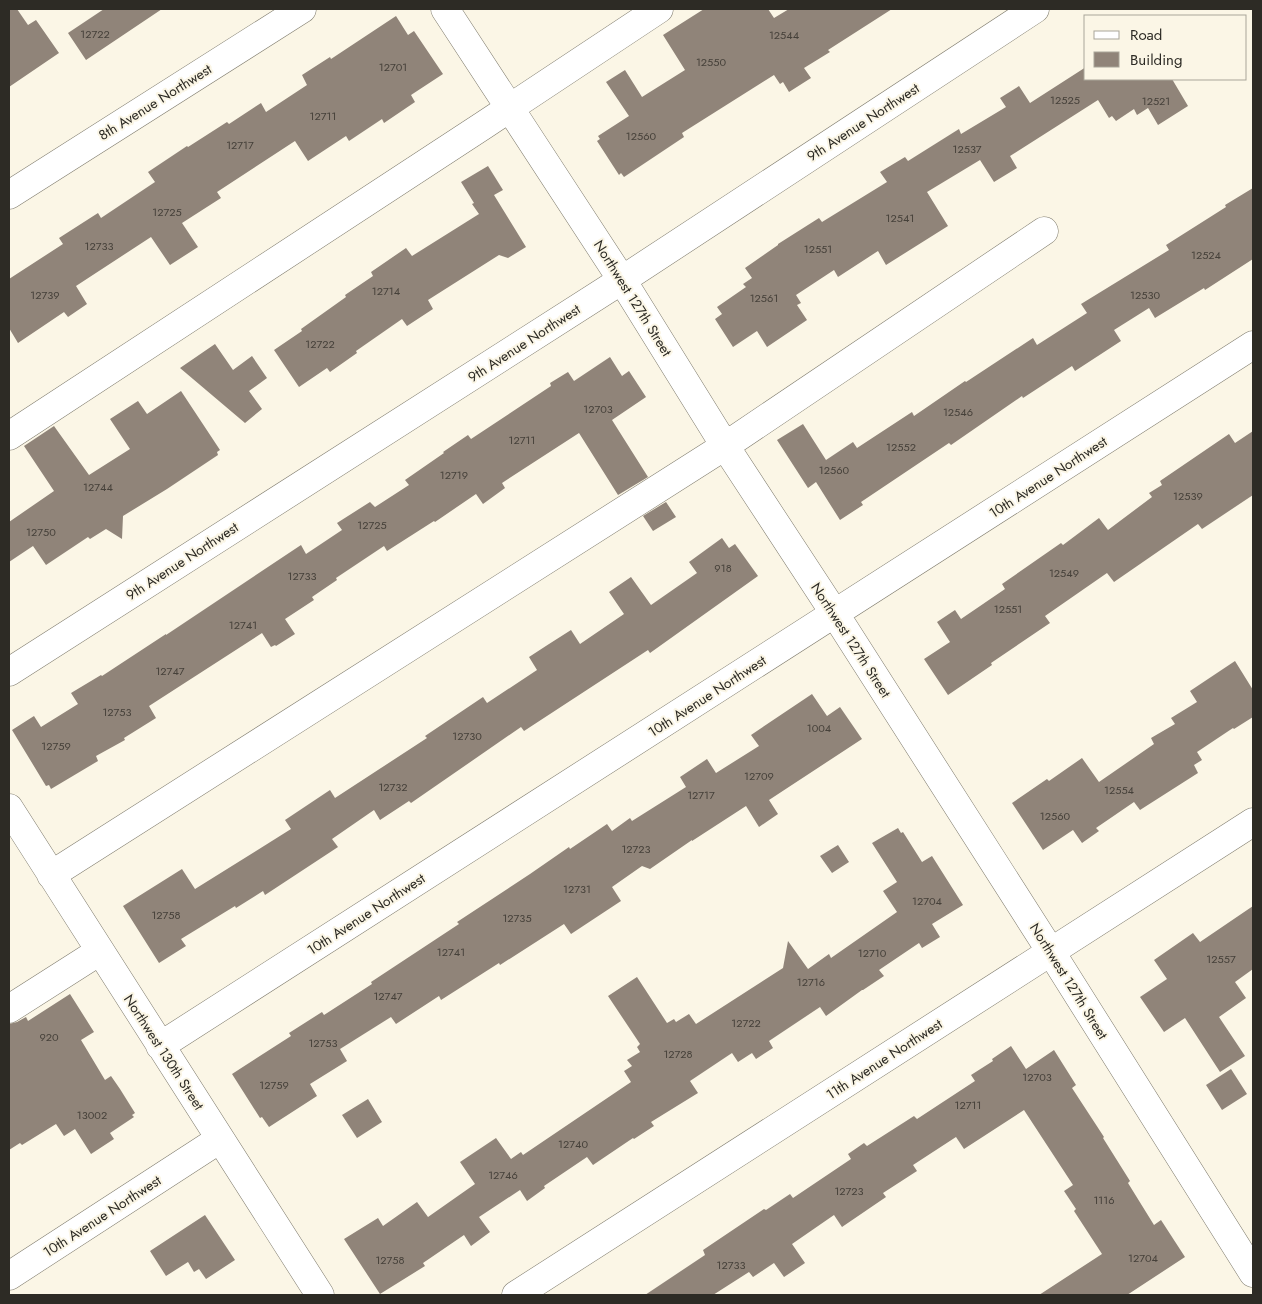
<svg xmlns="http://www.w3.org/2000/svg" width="1262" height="1304" font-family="Jost,sans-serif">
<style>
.building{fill:#908479}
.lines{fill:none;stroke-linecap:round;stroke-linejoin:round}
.minor-casing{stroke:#7f7b6d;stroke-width:29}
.minor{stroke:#fff;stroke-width:28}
.labels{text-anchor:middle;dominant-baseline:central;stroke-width:4;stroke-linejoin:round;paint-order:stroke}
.number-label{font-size:11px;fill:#46413a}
.street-label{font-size:14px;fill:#2d2b25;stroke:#fbf6e6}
</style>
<rect width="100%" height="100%" fill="#fbf6e6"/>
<path class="building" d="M9 9H17L28 25 36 20 59 53 9 87Z
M104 9H162L86 60 68 33Z
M704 9H768L774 18 789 9H892L828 50 830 52 804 68 811 78 789 92 783 82 780 84 774 75 682 133 684 137 624 177 621 173 619 175 597 141 600 139 598 136 629 116 606 82 625 70 642 97 685 70 663 35Z
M396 16 408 35 414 31 443 74 411 95 415 102 384 123 382 119 349 141 346 136 308 161 295 141 217 192 221 198 182 223 198 247 170 265 151 237 76 286 87 304 68 317 64 312 18 343 9 328V279L63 244 59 238 98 213 101 218 155 182 148 172 187 146 188 147 227 122 229 124 261 103 266 112 307 85 302 75 330 57 331 59Z
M1086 67V79H1172L1188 106 1158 125 1148 108 1137 115 1134 109 1116 121 1112 116 1109 118 1098 100 1010 156 1017 168 994 182 980 160 927 192 948 226 886 265 878 251 838 277 834 270 796 295 801 303 797 305 807 320 767 347 757 331 733 347 715 319 722 314 717 307 746 287 743 284 752 278 745 268 778 245V244L819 218 822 222 887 182 880 172 905 157 908 161 959 129 961 134 1006 107 1000 98 1019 86 1030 103Z
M488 166 503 190 494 195 526 247 508 258 499 255 428 300 433 309 407 326 402 319 356 351 357 353 330 372 327 368 299 387 274 350 302 331 301 329 346 297 345 295 373 276 371 272 406 248 412 256 479 214 472 204 474 203 461 182Z
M1253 188V259L1205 290 1204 288 1155 318 1149 308 1114 330 1121 341 1075 371 1072 366 1023 398 1022 396 951 445 949 443 861 502 863 505 840 520 816 482 808 488 777 440 803 424 826 460 853 442 857 448 912 412 914 416 965 381 966 382 1033 338 1037 345 1087 313 1081 304 1169 250 1166 245 1226 207 1225 205Z
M215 344 233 370 252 356 267 378 249 391 262 409 245 423 180 368Z
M610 357 622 376 629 371 646 397 612 420 648 477 618 495 579 433 502 483 505 488 483 504 476 494 435 522 434 521 387 551 384 546 336 578 337 580 312 597 314 600 285 619 295 634 276 646 275 645 271 647 262 633 149 706 156 718 124 738 125 740 96 756 98 761 51 789 49 785 46 786 12 730 34 716 41 727 78 704 71 693 101 675 102 676 166 634V635L301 545 306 554 342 530 337 523 370 502 375 507 409 485 405 480 444 453 443 452 468 435 471 439 551 386 550 383 568 372 574 381Z
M181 391 220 450 217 452 218 455 167 489 123 516 122 539 106 529 90 539 88 537 46 565 33 546 9 562V522L54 491 24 446 54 426 89 475 130 449 110 419 138 401 147 414Z
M1253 431V495L1202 529 1198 524 1114 582 1107 573 1045 616 1050 623 991 663 992 665 948 695 924 659 950 642 937 622 955 610 961 619 1005 589 1002 584 1061 543 1063 545 1099 518 1108 530 1152 497 1149 493 1162 485 1160 481 1229 434 1235 443Z
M666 502 676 517 653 531 643 516Z
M722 538 729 548 735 544 758 576 650 653 648 650 524 731 521 727 411 803 409 801 380 820 374 810 332 839 338 847 265 895 263 891 236 908 235 906 181 939 186 946 159 963 123 906 182 869 195 889 291 829 285 820 330 790 335 798 427 738 425 736 483 697 487 703 537 670 529 657 549 644 571 630 580 644 624 614 609 592 631 577 651 605 697 573 689 562Z
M1235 661 1253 690V717L1234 729 1233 728 1197 752 1202 760 1194 765 1198 773 1140 810 1134 802 1096 828 1099 831 1082 843 1073 830 1043 850 1012 803 1047 779 1049 781 1082 758 1099 782 1154 744 1151 738 1175 724 1171 718 1197 702 1190 691Z
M812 694 827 716 840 707 862 739 769 800 778 814 759 827 746 806 692 841V840L650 869 642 866 612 887 621 901 571 934 564 924 500 965 499 963 441 1000 439 996 396 1024 391 1017 340 1049 347 1061 310 1084 317 1096 269 1127 262 1117 260 1118 232 1074 291 1036 289 1033 322 1012 324 1015 372 984 371 982 459 924 457 922 530 874 569 847 570 849 607 824 612 831 630 818 632 821 686 787 680 777 707 759 716 773 759 746 751 735Z
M898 828 901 833 903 832 922 862 932 856 963 905 932 924 940 937 922 948 919 943 879 970 884 976 863 990H862L826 1016 820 1007 769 1041 773 1048 756 1059 752 1053 738 1062 732 1053 690 1081 698 1093 651 1122 654 1126 634 1139 633 1138 593 1165 587 1157 544 1186 545 1188 527 1201 520 1190 479 1217 490 1232 471 1246 464 1235 423 1263 425 1266 380 1294 344 1239 378 1218 383 1226 417 1202 428 1217 475 1184 460 1162 496 1138 511 1159 521 1152 523 1155 631 1082 624 1071 632 1066 627 1060 640 1052 637 1047 640 1044 608 996 637 977 667 1023 674 1019 676 1022 689 1014 696 1024 783 968 788 941 808 969 829 954 831 958 897 912 883 891 897 882 872 843Z
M838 845 849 862 832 873 820 856Z
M1253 906V969L1235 982 1246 998 1219 1017 1245 1056 1220 1072 1185 1018 1164 1032 1140 997 1167 979 1154 960 1193 933 1200 942Z
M70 994 94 1032 81 1040 105 1080 111 1076 120 1089 135 1113 132 1115 134 1117 110 1133 114 1139 91 1154 75 1129 64 1136 56 1124 22 1145 20 1143 9 1150V1024L17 1022 26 1017 28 1021Z
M1011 1046 1026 1069 1054 1050 1076 1085 1072 1088 1104 1137 1103 1138 1130 1181 1128 1183 1154 1225 1161 1220 1185 1257 1127 1295H1039L1102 1254 1074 1211 1076 1209 1064 1191 1073 1185 1024 1110 964 1149 956 1137 913 1165 917 1171 883 1193 886 1197 842 1227 834 1215 792 1244 805 1263 784 1277 774 1263 753 1277 749 1272 713 1295H645L705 1255 703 1250 764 1209 766 1210 790 1194 793 1198 851 1159 848 1154 864 1143 867 1146 914 1116 917 1119 975 1081 971 1075 993 1061 992 1059Z
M1231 1069 1247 1094 1222 1110 1206 1085Z
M368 1099 382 1122 357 1138 342 1115Z
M205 1215 235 1260 206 1279 199 1269 194 1272 188 1262 166 1276 150 1251Z"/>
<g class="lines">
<defs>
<path id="minor" d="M445 9 622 280 725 446 835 614 1051 952 1253 1273
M9 195 302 9
M9 436 484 125 659 9
M9 672 622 280 1035 9
M9 808 320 1295
M51 875 725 446 1044 231
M9 1009 100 951
M160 1046 1253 345
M9 1276 220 1139
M516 1295 1253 822"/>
</defs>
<use href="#minor" class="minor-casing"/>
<use href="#minor" class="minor"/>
</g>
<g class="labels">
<g class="number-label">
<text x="95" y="34">12722</text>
<text x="784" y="35">12544</text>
<text x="711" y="62">12550</text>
<text x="393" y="67">12701</text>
<text x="1065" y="100">12525</text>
<text x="1156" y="101">12521</text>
<text x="323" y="116">12711</text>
<text x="641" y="136">12560</text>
<text x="240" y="145">12717</text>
<text x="967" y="149">12537</text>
<text x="167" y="212">12725</text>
<text x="900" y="218">12541</text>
<text x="99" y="246">12733</text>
<text x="818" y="249">12551</text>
<text x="1206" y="255">12524</text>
<text x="386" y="291">12714</text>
<text x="45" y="295">12739</text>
<text x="1145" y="295">12530</text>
<text x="764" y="298">12561</text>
<text x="320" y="344">12722</text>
<text x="598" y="409">12703</text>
<text x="958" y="412">12546</text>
<text x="522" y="440">12711</text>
<text x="901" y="447">12552</text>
<text x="834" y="470">12560</text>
<text x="454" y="475">12719</text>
<text x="98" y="487">12744</text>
<text x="1188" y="496">12539</text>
<text x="372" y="525">12725</text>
<text x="41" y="532">12750</text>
<text x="723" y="568">918</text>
<text x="1064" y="573">12549</text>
<text x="302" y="576">12733</text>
<text x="1008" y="609">12551</text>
<text x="243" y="625">12741</text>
<text x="170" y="671">12747</text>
<text x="117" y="712">12753</text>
<text x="819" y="728">1004</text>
<text x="467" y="736">12730</text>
<text x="56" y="746">12759</text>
<text x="759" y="776">12709</text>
<text x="393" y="787">12732</text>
<text x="1119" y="790">12554</text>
<text x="701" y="795">12717</text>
<text x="1055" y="816">12560</text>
<text x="636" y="849">12723</text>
<text x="577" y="889">12731</text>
<text x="927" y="901">12704</text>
<text x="166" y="915">12758</text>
<text x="517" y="918">12735</text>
<text x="451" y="952">12741</text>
<text x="872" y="953">12710</text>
<text x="1221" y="959">12557</text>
<text x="811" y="982">12716</text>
<text x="388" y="996">12747</text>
<text x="746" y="1023">12722</text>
<text x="49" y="1037">920</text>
<text x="323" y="1043">12753</text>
<text x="678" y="1054">12728</text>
<text x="1037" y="1077">12703</text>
<text x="274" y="1085">12759</text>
<text x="968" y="1105">12711</text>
<text x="92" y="1115">13002</text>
<text x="573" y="1144">12740</text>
<text x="503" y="1175">12746</text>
<text x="849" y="1191">12723</text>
<text x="1104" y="1200">1116</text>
<text x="1143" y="1258">12704</text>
<text x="390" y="1260">12758</text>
<text x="731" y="1265">12733</text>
</g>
<g class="street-label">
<text transform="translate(155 102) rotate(-32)">8th Avenue Northwest</text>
<text transform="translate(863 122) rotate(-33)">9th Avenue Northwest</text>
<text transform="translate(633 298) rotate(58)">Northwest 127th Street</text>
<text transform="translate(524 343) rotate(-33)">9th Avenue Northwest</text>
<text transform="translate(1048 477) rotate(-33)">10th Avenue Northwest</text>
<text transform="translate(182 561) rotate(-33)">9th Avenue Northwest</text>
<text transform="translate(851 640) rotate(57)">Northwest 127th Street</text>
<text transform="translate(707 696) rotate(-33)">10th Avenue Northwest</text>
<text transform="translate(366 914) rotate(-33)">10th Avenue Northwest</text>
<text transform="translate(1069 981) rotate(58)">Northwest 127th Street</text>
<text transform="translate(164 1052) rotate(57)">Northwest 130th Street</text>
<text transform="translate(884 1059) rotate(-33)">11th Avenue Northwest</text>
<text transform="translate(102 1216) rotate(-33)">10th Avenue Northwest</text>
</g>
</g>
<rect width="1262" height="1304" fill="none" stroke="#2d2b25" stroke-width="20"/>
<rect x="1084" y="15" width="162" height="65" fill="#fbf6e6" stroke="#a9a599"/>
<rect x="1094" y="31" width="25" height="8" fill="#ffffff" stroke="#a9a599"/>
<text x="1130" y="40" font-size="15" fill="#2d2b25">Road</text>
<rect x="1094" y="52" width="25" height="15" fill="#908479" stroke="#a9a599"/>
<text x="1130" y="65" font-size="15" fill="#2d2b25">Building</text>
</svg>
